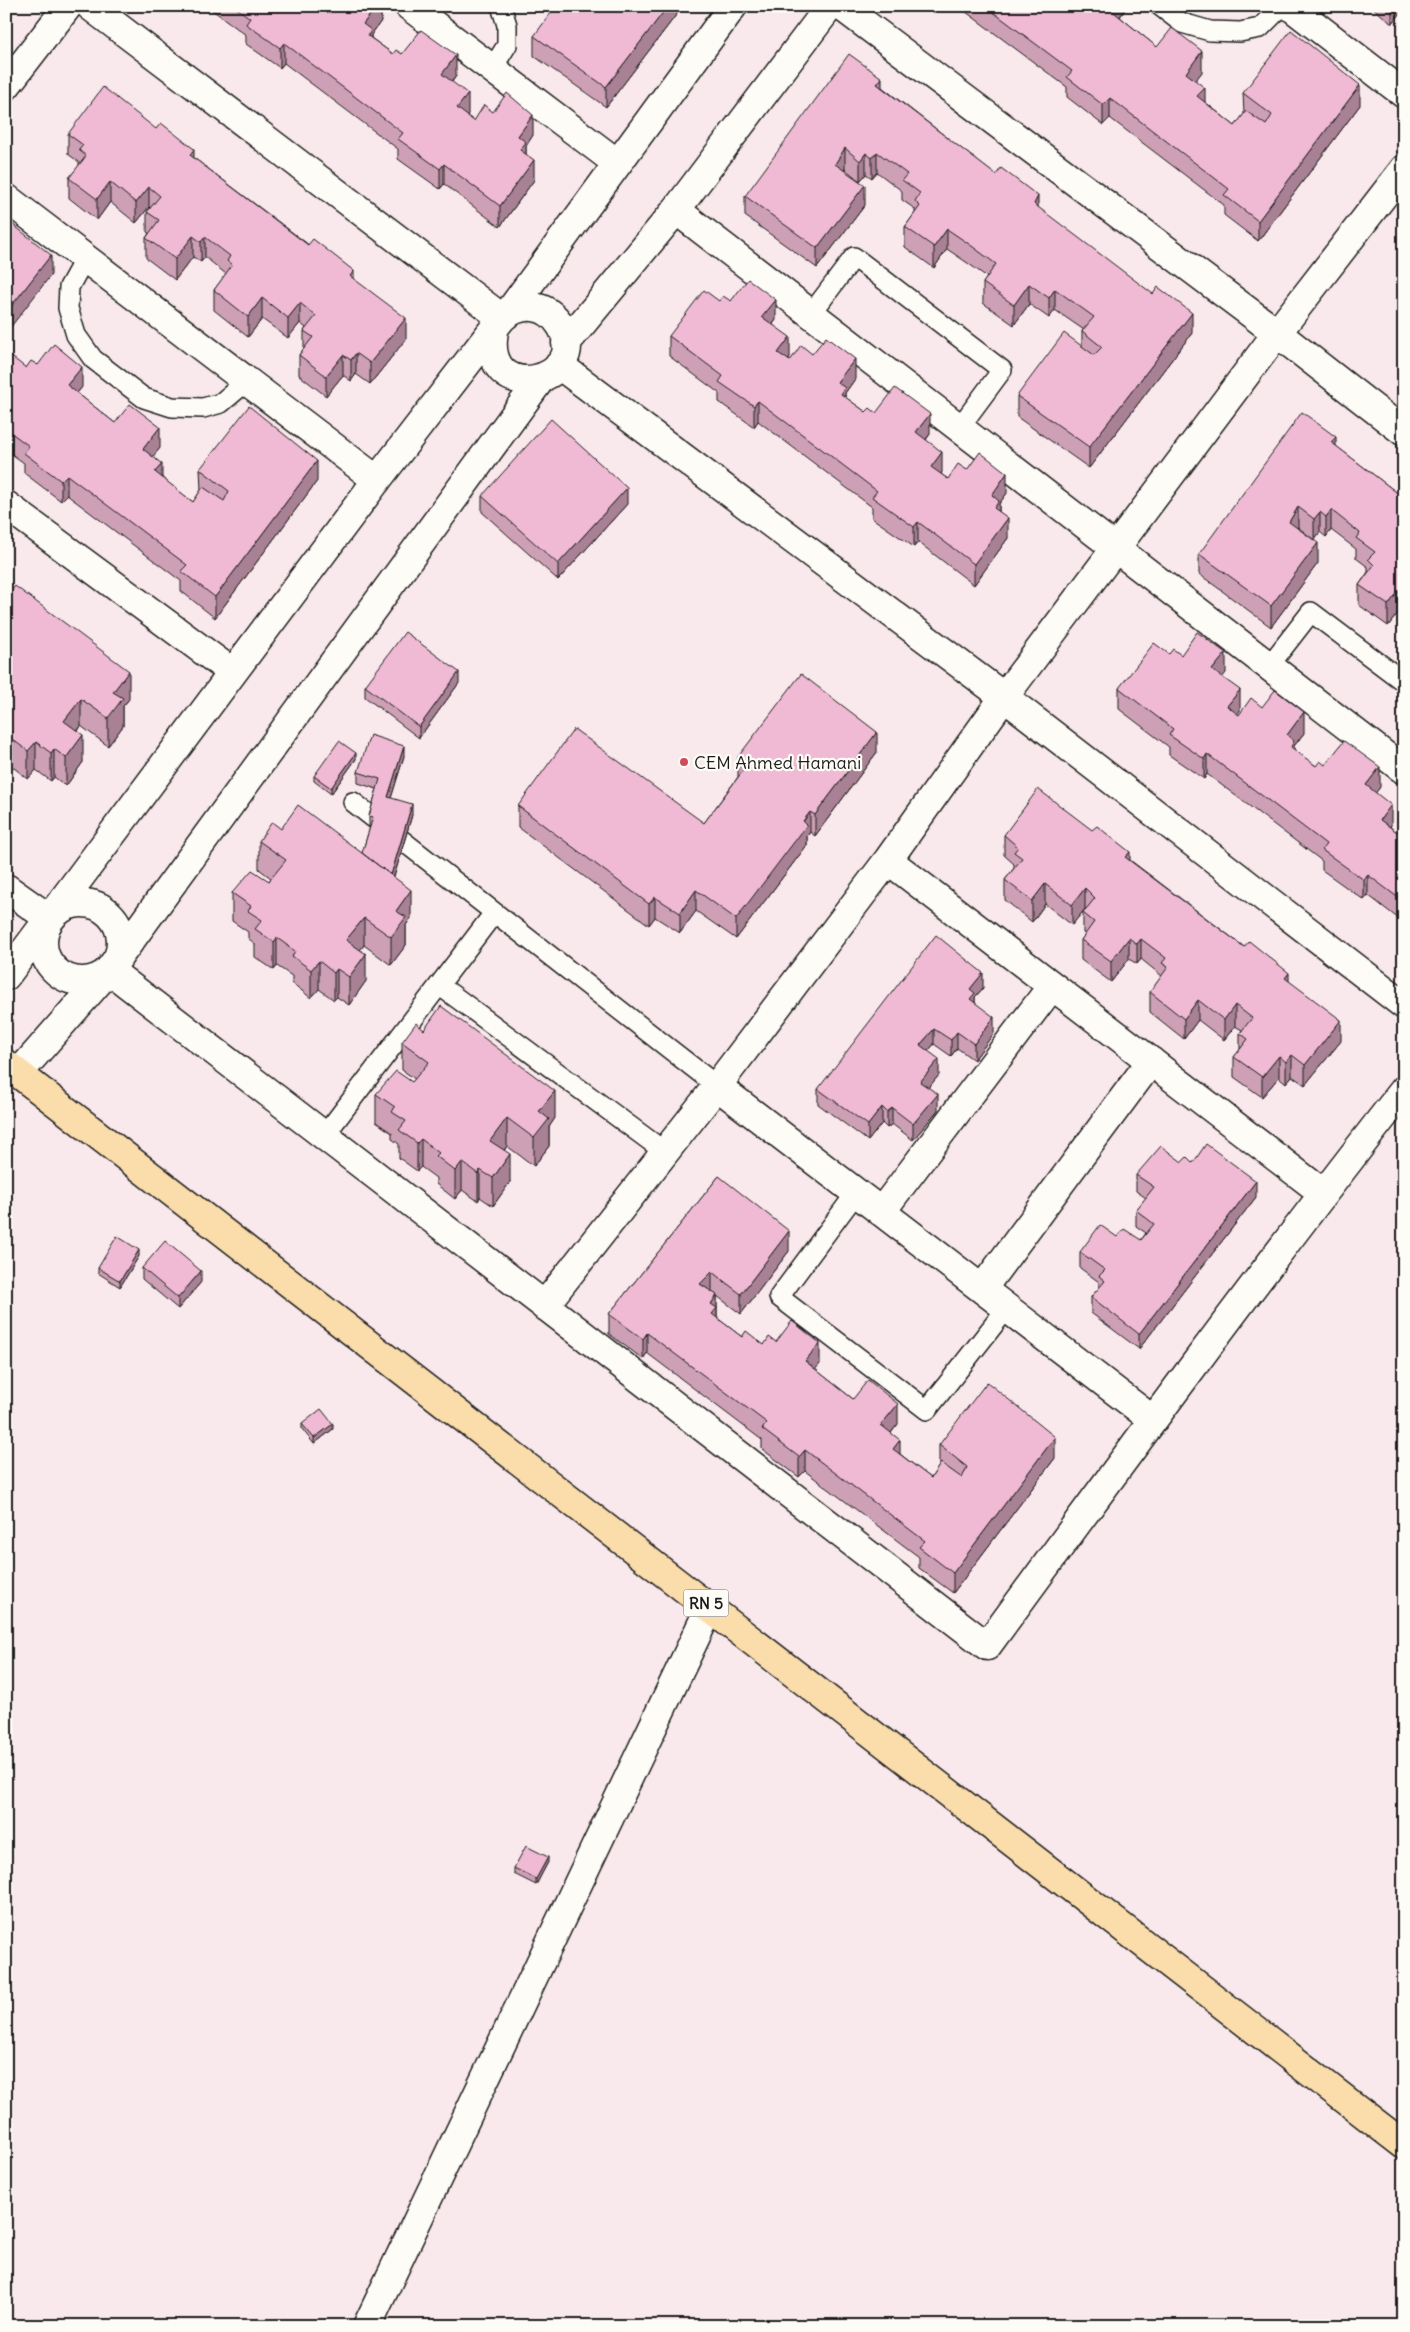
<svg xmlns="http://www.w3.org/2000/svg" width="1410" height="2332" font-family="Delius,sans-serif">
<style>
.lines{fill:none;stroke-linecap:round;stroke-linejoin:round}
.service-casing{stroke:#1c1c1c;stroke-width:22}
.minor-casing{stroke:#1c1c1c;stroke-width:31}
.tertiary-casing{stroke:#1c1c1c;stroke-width:31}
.primary-casing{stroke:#1c1c1c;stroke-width:31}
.service{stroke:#fdfcf7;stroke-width:19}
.minor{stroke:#fdfcf7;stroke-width:28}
.tertiary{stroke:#fdfcf7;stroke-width:28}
.primary{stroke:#faddab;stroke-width:28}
.wall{fill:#cea0b6;stroke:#1c1c1c}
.shaded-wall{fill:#a88294;stroke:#1c1c1c}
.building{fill:#f0bad4;stroke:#1c1c1c}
.poi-dot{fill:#d1495b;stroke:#fdfcf7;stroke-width:2}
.labels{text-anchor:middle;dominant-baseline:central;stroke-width:4.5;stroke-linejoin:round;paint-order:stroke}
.shield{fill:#fdfcf7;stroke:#605f5e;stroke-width:1}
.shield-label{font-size:16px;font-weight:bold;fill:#1c1c1c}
.poi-label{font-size:18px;fill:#1c1c1c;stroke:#fdfcf7;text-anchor:start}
</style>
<rect width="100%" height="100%" fill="#f9e8ec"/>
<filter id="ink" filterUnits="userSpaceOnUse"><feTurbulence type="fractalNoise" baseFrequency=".02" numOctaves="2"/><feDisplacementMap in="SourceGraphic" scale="10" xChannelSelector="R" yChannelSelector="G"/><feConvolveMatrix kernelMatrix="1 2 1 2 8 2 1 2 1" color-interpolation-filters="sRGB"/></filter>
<g filter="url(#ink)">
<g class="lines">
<defs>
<path id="service" d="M1160 6 1182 23 1210 31 1240 32 1260 28 1282 6
M492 69 507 45V25L501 6
M85 258 69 287 68 308 76 335 93 359 144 398 172 407 203 408 221 403 247 381
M811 314 854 257 1002 370 959 428
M1269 666 1311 612 1404 682
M353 802 717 1086
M439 985 665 1152
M324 1136 494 913
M856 1193 779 1297 927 1410 1007 1308"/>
<path id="minor" d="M90 6 502 318
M409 6 617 163
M841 6 1277 333 1404 432
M1290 6 1404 94
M6 86 68 6
M6 198 377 480
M676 210 1404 770
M559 365 1004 697 1404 1005
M6 505 232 672
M888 860 1323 1193
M6 888 50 919
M43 942a39 39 0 1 1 78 0a39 39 0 1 1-78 0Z
M109 970 987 1646C1124 1459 1261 1272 1404 1090
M717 1086 1153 1420
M881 1212 1052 986
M982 1289 1151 1061
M544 1306 717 1086 888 860 1004 697 1277 333 1404 169
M367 2326 710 1607"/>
<path id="tertiary" d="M509 312 733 6
M566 343 676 210 830 6
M6 976 377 480 502 318C511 310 521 306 533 307 545 308 555 316 561 326 594 382 480 410 494 331
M18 1074 109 970 540 380"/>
<path id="primary" d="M6 1064 1404 2145"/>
</defs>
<use href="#service" class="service-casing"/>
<use href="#minor" class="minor-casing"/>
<use href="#tertiary" class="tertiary-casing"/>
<use href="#primary" class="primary-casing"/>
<use href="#service" class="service"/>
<use href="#minor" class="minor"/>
<use href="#tertiary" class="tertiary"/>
<use href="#primary" class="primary"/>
</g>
<path class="wall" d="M207 6H381V21L371 35V38L393 54H402L456 76 452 82 468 114 467 116 474 121 493 112 533 135 526 146V154L534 180 500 227 444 184 440 189 398 159V149L284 63 280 68 246 44V35Z
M683 6 606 107 534 56V36Z
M958 6H1124V11L1120 17 1157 47 1202 72 1195 80 1205 102 1235 126 1244 114 1243 93 1360 105 1258 241 1224 215V205L1110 118 1103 125 1067 97V87Z
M1371 6H1404V9L1392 24Z
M882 87 1038 208 1192 333 1089 468 1017 417V396L1082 347V331L1084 330 1055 310 1049 318 1029 304 1014 325 983 303V283L987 277 969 264 947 249 934 268 905 247V227L915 213V209L902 200V191L877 172 872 178 866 174 860 181 845 169 844 170 865 205 817 268 745 216V196Z
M68 134 194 158 354 279 406 339 370 384 356 374 351 381 343 375 326 396 299 375V355L304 348V331L306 328 300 323 288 338 262 319 248 337 214 310V290L226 274 205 257 201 262 193 257 175 280 146 258V238L149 233 147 232V212L150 208 149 207 136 223 110 202 97 220 69 198V178L79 166V162L68 154Z
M719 301H731L776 320 773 324 790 357 788 360 790 361 812 354 855 379 845 393V397L866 412 876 413 930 434 926 440 942 472 941 474 948 479 967 470 1007 493 999 504V512L1008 538 974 585 918 542 914 547 872 518V507L758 421 754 427 719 402V393L669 356V336Z
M6 357 26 368 38 365 82 387 77 393 115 423 160 448 153 456 162 478 193 502 201 490 200 469 317 481 215 618 181 591V581L67 495 61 501 24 473V463L6 450Z
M1336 446 1404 498V609L1402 608 1388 626 1359 605V585L1368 572V567L1356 558V549L1331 530 1326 537 1320 532 1314 540 1298 527V528L1318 563 1271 627 1199 574V554Z
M482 496 627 504 558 580 482 512Z
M6 598 129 699 123 706V726L108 746 81 726 78 731 83 762 66 786 54 777 51 781 36 770 28 779 9 764V757L6 755Z
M1169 654 1181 655 1226 673 1222 677 1240 711 1237 713 1239 715 1262 707 1304 733 1294 746V750L1316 766 1325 765 1380 787 1375 793 1391 825 1390 827 1397 832 1404 823V923L1368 895 1364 900 1322 870V861L1207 774 1204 779 1169 755V747L1119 709V688Z
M459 683 419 738 365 697V686Z
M877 752 815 836 810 832 807 836V845L736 939 696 911 680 933 655 917 649 925 518 827V806L704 823 738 777V757Z
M404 756 391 798 412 815 394 877 411 918 406 925V945L391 965 364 945 360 950 366 981 349 1005 337 997 334 1000 319 989 311 998 292 983V976L277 966 274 970 255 957V944L248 938V932L232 921V893L269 881 271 878 259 869V841L281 829 362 853 370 827 369 826V816L377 789 358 783V772Z
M356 759 331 794 314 781V776Z
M1004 835 1130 860 1289 981 1341 1041 1305 1085 1292 1076 1286 1083 1279 1077 1262 1097 1234 1077V1057L1240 1050V1033L1242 1030 1235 1026 1224 1040 1198 1020 1184 1039 1150 1012V992L1162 976 1141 959 1137 964 1129 959 1111 982 1081 960V940L1085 935 1083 933V913L1086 909H1085L1072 925 1045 904 1032 922 1005 900V880L1014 868V864L1004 855Z
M983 988 975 997V1004L994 1033 974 1060 957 1048 951 1056 934 1044 928 1051 939 1075 928 1088 938 1110 913 1140 892 1124 887 1128 882 1123 868 1141 818 1104V1089Z
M424 1030 555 1118 549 1127V1146L534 1166 507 1146 504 1151 510 1182 493 1206 480 1197 478 1201 462 1190 455 1199 436 1184V1178L421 1167 417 1171 399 1158V1144L392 1139V1133L376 1122V1094L412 1082 415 1079 402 1070V1042Z
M1182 1162 1193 1163 1256 1197 1139 1349 1091 1313V1297L1099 1288V1282L1080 1268V1252L1117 1237 1141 1240 1146 1233 1136 1226V1210L1146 1198 1136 1191V1175Z
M719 1176 789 1251 741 1314 717 1296V1318L742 1337 764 1345 776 1342 820 1364 815 1369 853 1399 898 1424 891 1433 900 1454 931 1478 939 1466V1445L1055 1458 953 1593 919 1568V1557L805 1471 799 1477 762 1449V1440L647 1353 643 1359 609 1334V1314Z
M139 1256 120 1287 98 1273V1268Z
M142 1268 201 1282 178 1309 142 1279Z
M302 1424 333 1429 314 1444 302 1429Z
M548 1862 536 1885 514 1874V1868Z"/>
<path class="shaded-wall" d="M377 6H381V21L371 35V50L363 24Z
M668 6H683L606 107V87Z
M1112 6H1124V11L1110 29V9Z
M1393 6H1404V9L1392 24V8Z
M284 43V63L280 68V48Z
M1202 51V72L1186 93V73Z
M456 55V76L442 94V74Z
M882 78V99L877 84Z
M1360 85V105L1258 241V221Z
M1205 88V108L1197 96Z
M468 94V114L457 129V108Z
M1110 98V118L1103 125V105Z
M533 115V135L526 146V162L520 170 518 136Z
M845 148V169L835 184V164Z
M194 149V170L190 155Z
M877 152V172L872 178V158Z
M866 153V174L860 181V161Z
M534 160V180L500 227V206Z
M444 164V184L440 189V169Z
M110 182V202L97 220V199Z
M865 185V205L817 268V248Z
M149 187V207L136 223V203Z
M1038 196V217L1034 204Z
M947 229V249L934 268V247Z
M193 236V257L175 280V259Z
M205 237V257L201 262V242Z
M51 255V275L6 333V313Z
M354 271V291L350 276Z
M1029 284V304L1014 325V305Z
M1055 289V310L1049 318V298Z
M262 298V319L248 337V317Z
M776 300V320L762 337V317Z
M300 303V323L288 338V318Z
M1192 313V333L1089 468V447Z
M406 318V339L370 384V363Z
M790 337V357L778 374V353Z
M356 353V374L351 381V360Z
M343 355V375L326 396V376Z
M855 359V379L845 393V409L837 382Z
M82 367V387L67 405V385Z
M758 401V421L754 427V406Z
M930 414V434L916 452V432Z
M160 427V448L143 469V449Z
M1336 437V457L1331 442Z
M942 452V472L931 487V467Z
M317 461V481L215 618V597Z
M162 464V484L155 472Z
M1007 473V493L999 504V521L994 528 992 495Z
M67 475V495L61 501V481Z
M627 488V504L558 580V564Z
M1298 507V527L1289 542V522Z
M1331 510V530L1326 537V517Z
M1320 512V532L1314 540V519Z
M1008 518V538L974 585V564Z
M918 522V542L914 547V527Z
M1318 543V563L1271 627V606Z
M1402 587V608L1388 626V605Z
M1226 653V673L1212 690V670Z
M129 671V699L123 706V726L108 746V718L113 692Z
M459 672V683L419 738V727Z
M1240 690V711L1227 726V706Z
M81 699V726L64 749V721Z
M1304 712V733L1294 746V762L1287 735Z
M877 732V752L815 836V815Z
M83 735V762L66 786V758Z
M36 742V770L28 779V751Z
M404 746V756L388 808V797Z
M54 749V777L51 781V753Z
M356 753V759L331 794V788Z
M1207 754V774L1204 779V759Z
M1380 767V787L1366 806V785Z
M412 804V815L387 900V889Z
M1391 805V825L1380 840V820Z
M810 812V832L807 836V845L736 939V919Z
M1130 852V872L1125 857Z
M1368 875V895L1364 900V880Z
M1045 884V904L1032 922V901Z
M1085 888V909L1072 925V905Z
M411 890V918L406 925V945L391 965V937L396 911Z
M696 890V911L680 933V913Z
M655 897V917L649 925V904Z
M364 918V945L346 968V940Z
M277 938V966L274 970V942Z
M1129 938V959L1111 982V961Z
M1141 939V959L1137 964V944Z
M366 954V981L349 1005V977Z
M319 961V989L311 998V970Z
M337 969V997L334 1000V973Z
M983 973V988L975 997V1009L970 1015V989Z
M1289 973V993L1285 978Z
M1198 1000V1020L1184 1039V1019Z
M1235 1005V1026L1224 1040V1020Z
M994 1017V1033L974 1060V1044Z
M1341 1020V1041L1305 1085V1065Z
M934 1029V1044L920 1061V1045Z
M957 1032V1048L951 1056V1040Z
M1292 1055V1076L1286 1083V1062Z
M1279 1056V1077L1262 1097V1077Z
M939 1059V1075L920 1098V1082Z
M555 1091V1118L549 1127V1146L534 1166V1138L539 1111Z
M938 1094V1110L913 1140V1124Z
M882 1107V1123L868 1141V1125Z
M892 1108V1124L887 1128V1112Z
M507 1118V1146L490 1169V1141Z
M421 1139V1167L417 1171V1143Z
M510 1154V1182L493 1206V1178Z
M462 1162V1190L455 1199V1171Z
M480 1170V1197L478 1201V1174Z
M1256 1181V1197L1139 1349V1334Z
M789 1231V1251L741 1314V1294Z
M139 1250V1256L120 1287V1281Z
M201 1271V1282L178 1309V1298Z
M712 1272V1292L700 1284Z
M717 1295V1328L712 1335 711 1304Z
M647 1333V1353L643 1359V1339Z
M820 1343V1364L805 1381V1361Z
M898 1404V1424L881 1445V1425Z
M333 1424V1429L314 1444V1438Z
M1055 1437V1458L953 1593V1573Z
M900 1440V1460L893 1449Z
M805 1450V1471L799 1477V1457Z
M548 1857V1862L536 1885V1879Z"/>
<path class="building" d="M234 6H377L363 24 371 30 368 36 393 54 396 50 402 54 421 30 456 55 442 74 468 94 457 108 474 121 484 105 493 112 507 93 533 115 518 136 526 142 520 150 534 160 500 206 444 164 440 169 398 139 403 133 284 43 280 48 246 24 250 18Z
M556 6H668L606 87 534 36Z
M985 6H1112L1110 9 1157 47 1172 28 1202 51 1186 73 1205 88 1197 96 1235 126 1246 111 1266 125 1272 115 1243 93 1291 30 1360 85 1258 221 1224 195 1229 189 1110 98 1103 105 1067 77 1072 71Z
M849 54 882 78 877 84 996 175 1001 168 1038 196 1034 204 1153 294 1158 287 1192 313 1089 447 1017 396 1064 333 1094 355 1102 347 1082 331 1094 317 1055 289 1049 298 1029 284 1014 305 983 283 996 264 969 244 947 229 934 247 905 227 920 206 915 201 920 193 902 180 907 174 877 152 872 158 866 153 860 161 845 148 835 164 865 185 817 248 745 196Z
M103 87 156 129 161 123 194 149 190 155 308 245 313 239 354 271 350 276 406 318 370 363 356 353 351 360 343 355 326 376 299 355 313 337 304 331 316 316 300 303 288 318 262 298 248 317 214 290 232 265 227 261 230 256 205 237 201 242 193 236 175 259 146 238 159 220 147 212 160 196 149 187 136 203 110 182 97 199 69 178 86 156 79 150 83 145 68 134Z
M6 219 51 255 6 313Z
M748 279 776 300 762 317 790 337 778 353 790 361 801 345 812 354 826 337 855 359 837 382 845 388 841 394 866 412 870 408 876 413 895 388 930 414 916 432 942 452 931 467 948 479 958 464 967 470 980 452 1007 473 992 495 999 501 994 508 1008 518 974 564 918 522 914 527 872 497 877 491 758 401 754 406 719 382 723 376 669 336 704 290 719 301 723 296 731 301Z
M54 344 82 367 67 385 115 423 130 404 160 427 143 449 162 464 155 472 193 502 203 487 224 501 229 491 200 469 249 406 317 461 215 597 181 571 187 565 67 475 61 481 24 453 29 446 6 429V357L8 354 26 368 31 361 38 365Z
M1302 412 1336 437 1331 442 1404 498V589L1402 587 1388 605 1359 585 1374 565 1368 559 1375 552 1356 538 1360 533 1331 510 1326 517 1320 512 1314 519 1298 507 1289 522 1318 543 1271 606 1199 554Z
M551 419 627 488 558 564 482 496Z
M15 586 129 671 113 692 123 698 108 718 81 699 64 721 83 735 66 758 54 749 51 753 36 742 28 751 9 737 12 732 6 728V598Z
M405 632 459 672 419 727 365 686Z
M1197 632 1226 653 1212 670 1240 690 1227 706 1239 715 1251 698 1262 707 1275 690 1304 712 1287 735 1294 741 1291 747 1316 766 1320 761 1325 765 1344 741 1380 767 1366 785 1391 805 1380 820 1397 832 1404 823V902L1368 875 1364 880 1322 850 1326 844 1207 754 1204 759 1169 735 1173 729 1119 688 1154 643 1169 654 1173 649 1181 655Z
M801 674 877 732 815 815 810 812 803 821 807 825 736 919 696 890 680 913 655 897 649 904 518 806 574 729 704 823 748 764 738 757Z
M370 735 404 746 388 797 412 804 391 875 362 853 373 817 369 816 380 779 358 772Z
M339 741 356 753 331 788 314 776Z
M1038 789 1092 830 1097 826 1130 852 1125 857 1244 947 1249 941 1289 973 1285 978 1341 1020 1305 1065 1292 1055 1286 1062 1279 1056 1262 1077 1234 1057 1248 1039 1240 1033 1252 1018 1235 1005 1224 1020 1198 1000 1184 1019 1150 992 1168 967 1162 963 1166 958 1141 939 1137 944 1129 938 1111 961 1081 940 1094 922 1083 913 1095 898 1085 888 1072 905 1045 884 1032 901 1005 880 1022 858 1014 852 1018 847 1004 835Z
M298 805 411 890 396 911 406 917 391 937 364 918 346 940 366 954 349 977 337 969 334 973 319 961 311 970 292 956 295 951 277 938 274 942 255 929 262 920 248 911 251 906 232 893 252 870 269 881 286 860 259 841 272 822 281 829Z
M936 935 983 973 970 989 975 993 970 999 994 1017 974 1044 957 1032 951 1040 934 1029 920 1045 939 1059 920 1082 938 1094 913 1124 892 1108 887 1112 882 1107 868 1125 818 1089Z
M441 1006 555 1091 539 1111 549 1119 534 1138 507 1118 490 1141 510 1154 493 1178 480 1170 478 1174 462 1162 455 1171 436 1156 439 1153 421 1139 417 1143 399 1130 406 1121 392 1112 395 1107 376 1094 396 1071 412 1082 429 1062 402 1042 416 1023 424 1030Z
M1206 1144 1256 1181 1139 1334 1091 1297 1105 1281 1099 1276 1105 1270 1080 1252 1100 1225 1117 1237 1124 1229 1141 1240 1154 1224 1136 1210 1154 1187 1136 1175 1161 1146 1182 1162 1187 1157 1193 1163Z
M719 1176 789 1231 741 1294 712 1272 700 1284 717 1295 711 1304 717 1308 712 1314 742 1337 746 1331 764 1345 769 1337 776 1342 792 1321 820 1343 805 1361 853 1399 868 1380 898 1404 881 1425 900 1440 893 1449 931 1478 941 1463 962 1478 967 1467 939 1445 987 1382 1055 1437 953 1573 919 1547 925 1541 805 1450 799 1457 762 1429 767 1423 647 1333 643 1339 609 1314Z
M117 1236 139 1250 120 1281 98 1268Z
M165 1241 201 1271 178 1298 142 1268Z
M321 1409 333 1424 314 1438 302 1424Z
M526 1846 548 1857 536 1879 514 1868Z"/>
</g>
<circle class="poi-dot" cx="684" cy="762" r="5"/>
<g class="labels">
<rect class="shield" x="683.5" y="1589.5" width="45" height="27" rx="4"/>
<g class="shield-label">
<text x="706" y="1603">RN 5</text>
</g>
<g class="poi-label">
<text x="694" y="762">CEM Ahmed Hamani</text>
</g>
</g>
<rect width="1410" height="2332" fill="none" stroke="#fdfcf7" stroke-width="25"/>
<rect x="12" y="12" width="1385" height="2307" fill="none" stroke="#1c1c1c" stroke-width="2" filter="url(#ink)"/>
</svg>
